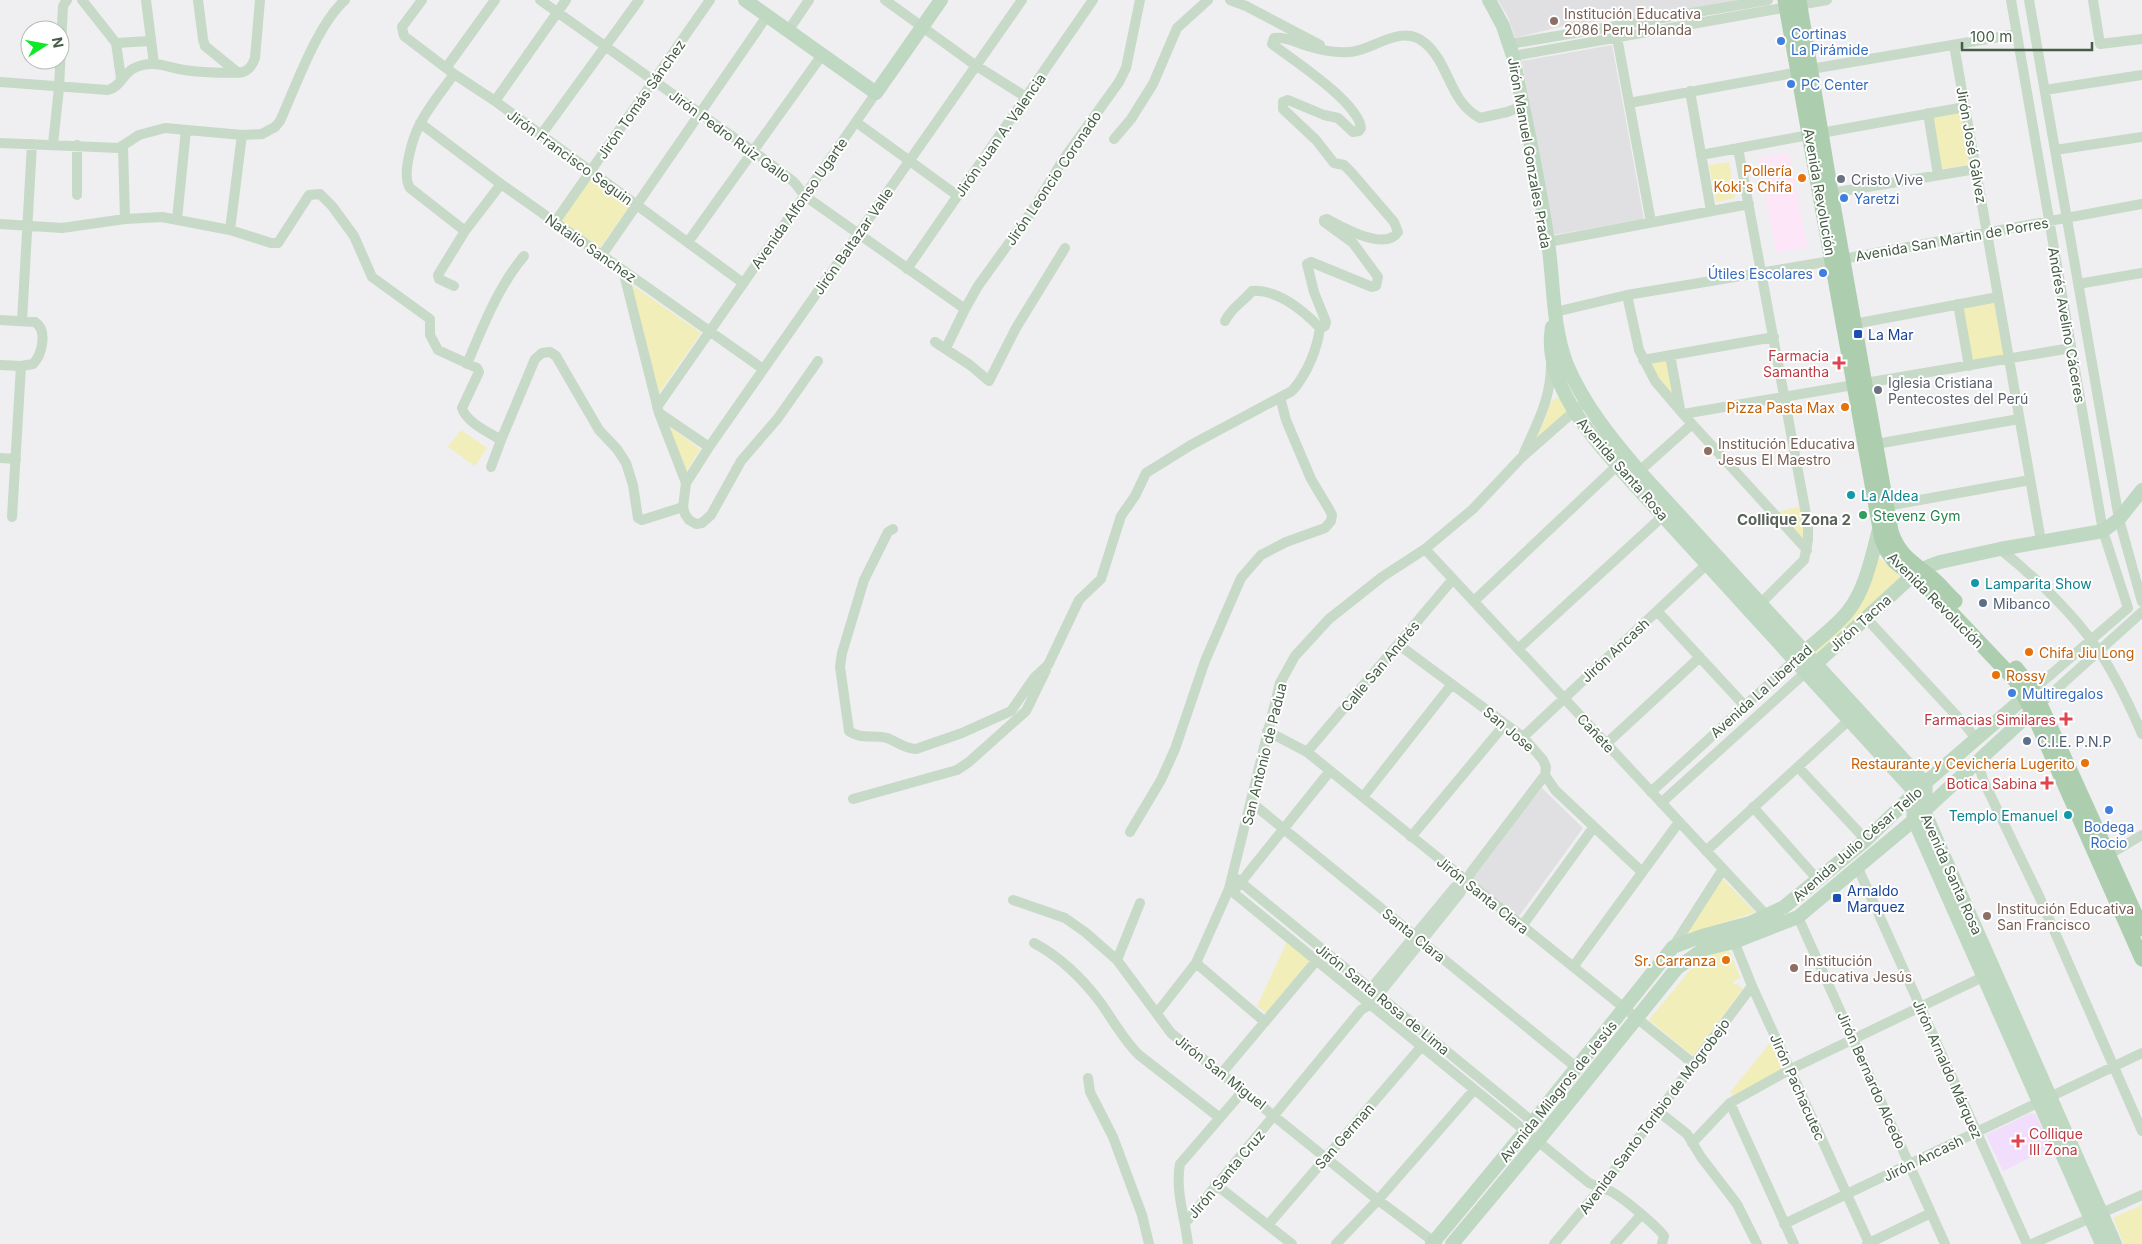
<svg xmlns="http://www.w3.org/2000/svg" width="2142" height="1244" font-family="Inter,sans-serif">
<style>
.commercial{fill:#fde6f7}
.education{fill:#e0e0e2}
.medical{fill:#f1ddfc}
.green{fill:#f1eeba}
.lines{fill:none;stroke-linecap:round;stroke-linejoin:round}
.street{stroke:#c7d9c7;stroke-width:10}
.secondary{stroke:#bfd8c1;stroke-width:14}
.primary{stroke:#acceae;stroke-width:15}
.education-dot{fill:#8d6e63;stroke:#fff;stroke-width:2}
.shop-dot{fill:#3f7fe0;stroke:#fff;stroke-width:2}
.food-dot{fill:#e8710a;stroke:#fff;stroke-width:2}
.worship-dot{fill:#6b7280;stroke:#fff;stroke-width:2}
.transit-dot{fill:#1a4fb4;stroke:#fff;stroke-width:2}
.health-dot{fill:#e0444e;stroke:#fff;stroke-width:2}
.culture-dot{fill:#0f9aa8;stroke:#fff;stroke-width:2}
.leisure-dot{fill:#2e9e5b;stroke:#fff;stroke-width:2}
.service-dot{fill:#5c6f8a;stroke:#fff;stroke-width:2}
.labels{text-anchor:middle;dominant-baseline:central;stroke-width:4;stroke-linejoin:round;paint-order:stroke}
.education-label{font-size:14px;fill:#785e54;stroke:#fff;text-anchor:start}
.shop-label{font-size:14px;fill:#366cbe;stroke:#fff;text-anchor:start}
.street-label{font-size:14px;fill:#455c46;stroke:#fff}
.food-label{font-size:14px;fill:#c56008;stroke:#fff;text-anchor:end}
.worship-label{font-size:14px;fill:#5b616d;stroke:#fff;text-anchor:start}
.transit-label{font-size:14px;fill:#164399;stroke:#fff;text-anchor:start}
.health-label{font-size:14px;fill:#be3a42;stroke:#fff;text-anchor:end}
.culture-label{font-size:14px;fill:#0d838f;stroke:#fff;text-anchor:start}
.leisure-label{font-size:14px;fill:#27864d;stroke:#fff;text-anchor:start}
.service-label{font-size:14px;fill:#4e5e75;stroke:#fff;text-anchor:start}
.neighbourhood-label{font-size:15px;font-weight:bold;fill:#5a635b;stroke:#fff}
</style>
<rect width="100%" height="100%" fill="#efeef1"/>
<path class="commercial" d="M1789 153 1807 247 1776 253 1759 158Z"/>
<path class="education" d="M1498 0H1735L1734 2 1638 17 1567 25 1515 38 1508 17Z
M1612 45 1644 219 1553 235 1522 61Z
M1542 788 1583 828 1519 916 1470 879Z"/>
<path class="medical" d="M2031 1113 2036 1115 2051 1147 2003 1171 1986 1135Z"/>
<path class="green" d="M1962 112 1970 164 1942 169 1933 117Z
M1729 162 1735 198 1716 202 1709 165Z
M592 178 630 206 599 249 560 221Z
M632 285 701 333 659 393Z
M1994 302 2004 355 1973 361 1963 308Z
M1668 360 1673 397 1648 363Z
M1561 395 1570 411 1530 448 1544 422 1551 402Z
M669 426 700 449 685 474Z
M461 430 487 448 475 466 448 447Z
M1801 506 1804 534 1801 540 1777 512Z
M1876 555 1901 577 1817 656 1811 650 1852 611Z
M1722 878 1755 912 1685 936Z
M1287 942 1310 960 1266 1013 1257 1006Z
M1729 950 1740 977 1732 983 1735 985 1737 984 1743 989 1693 1056 1649 1020 1695 964 1709 955Z
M1770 1043 1783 1068 1732 1098 1731 1091Z
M2142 1205V1244H2124L2113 1218Z"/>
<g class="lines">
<path class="street" d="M82 0 116 43 121 78
M146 0 154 64
M198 0 203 39 205 46 237 72
M422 0 402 27 404 36 454 74 495 101 743 283
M540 0 753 151 794 182 805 196 965 309
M885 0 975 65 1026 97
M1230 0 1246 6 1320 45
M2011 0 2103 531 2128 608 2033 690
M2029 0 2119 519 2142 602
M2093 0 2100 44 2142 39
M788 31 809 0
M1616 32 1651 222
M116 43 150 41
M1510 44 1768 0
M1954 45 2041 541
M1513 56 1827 0
M446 68 495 0
M1811 69 2017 34
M454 74C443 90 430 105 421 122 413 136 401 175 410 188L465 231
M0 82 108 90C125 86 122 64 153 64 164 64 174 69 184 70 196 72 232 74 243 72 249 70 253 64 255 58L260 0
M2045 90 2142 75
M1690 91 1711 211
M495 101 566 0
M1629 103 1799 72
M1928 113 1938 175
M856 122 958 196
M420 123 501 184 763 369
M1821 133 1965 107
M541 135 639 0
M1114 139 1131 119 1153 84 1177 28 1208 0
M0 143 119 148 139 135 165 128 242 135 262 134 275 127 280 121C296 86 317 25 345 0
M53 144 59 88 63 6 67 0
M77 145V195
M123 147 125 219
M1738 148 1808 525V540L1804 560 1761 603
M2055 150 2142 137
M1701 155 1809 135
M1831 193 1976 169
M177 219 186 130
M555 222 710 0
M0 224 62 228 125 219 162 217 230 230 271 243H278L309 195 320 194 332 206 354 236 372 277 430 319V335L438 350 477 368 479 372 462 408C466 422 488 432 501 440
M230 230 242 135
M688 242 822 55
M1548 242 1749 204
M602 255 767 16
M907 269 1093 0
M623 270 659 413 686 483 683 507 685 514 689 520 696 524 702 523 711 515 741 461 778 418 818 361
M2078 284 2142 273
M454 286 439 279 438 275 465 231 501 184
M1627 295 1639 350 1655 381 1683 414 1807 550
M1958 304 1969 366
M1555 312 1627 295 1843 259 2142 204
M0 320 35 322C48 330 42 355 33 364L21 366 0 365
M22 321 32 144
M1225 321C1231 308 1243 302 1252 291 1277 289 1303 310 1320 328L1325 326 1326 322 1314 292 1307 264 1311 262 1372 287 1376 286 1378 277 1353 243 1324 222V220L1327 219C1342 227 1385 252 1398 232L1394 222 1351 172 1344 165 1334 163 1316 140 1283 109V102L1288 100 1324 115 1338 118 1353 132 1359 131 1361 128C1358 102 1293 60 1272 44L1274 38C1286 36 1299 44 1311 47 1321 50 1337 53 1349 52 1371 52 1401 22 1425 43 1450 64 1449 102 1480 118L1507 112 1523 106
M1854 324 1998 297
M935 342 970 365 989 381 1016 328 1065 248
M946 348 965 309 978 286 1032 211 1063 160 1119 82 1126 68 1140 0
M1670 355 1680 409
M1643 360 1774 337
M467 364C483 326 498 287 524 256
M657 407 876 93
M659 413 709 447
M1683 414 2071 348
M1876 444 2019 419
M1524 453C1537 423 1551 399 1551 365
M0 458 16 459
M491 467 501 440 535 359 542 353 550 352 556 356 599 430 617 449 626 463 633 485 638 518 642 520 683 507
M1635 475 1692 424
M686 483 709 447 1022 0
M1887 506 2030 480
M12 517 21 366
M893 529 888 532 864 580 842 653 840 667 849 731C861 740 874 734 887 738 898 742 904 749 916 749L962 733 1011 711 1034 678 1048 665 1079 600 1101 579 1121 516 1135 496 1146 473 1191 445 1292 391C1307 374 1317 350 1320 328
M1425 549 1767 916
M2000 549C2036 578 2073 613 2099 651 2116 677 2130 706 2142 734
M1474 601 1622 461
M1657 611 1744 705
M1866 618 1967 727 1976 739
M1399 645 1523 737 1543 760 1546 767 1545 775 1555 790 1642 872
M1518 649 1663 516
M2040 704 2142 612
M1267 731 1307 752 1695 1065
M1523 737 1707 564
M1606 744 1700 657
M1307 752 1453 579
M1978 761 1983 780 2039 896 2142 1131
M1798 767 1866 840
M1651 792 1795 660
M1363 797 1452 684
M853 799 957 770 969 762 1026 711 1046 670
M1252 803 1577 1068
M1661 803 1806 672
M1753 807 1818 880
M1130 832 1161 780 1175 749 1205 661 1241 578 1261 555 1286 542 1325 528 1331 521 1332 515 1329 509 1311 479 1286 420 1280 397
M1411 837 1505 724
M1706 851 1849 720
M2110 854 2142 835
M1857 866 2027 1244
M1233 876 1533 1122
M1237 887 1330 771
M1229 889 1589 1183C1596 1186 1605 1188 1612 1192 1623 1198 1657 1226 1664 1236L1662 1244
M1013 900 1065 918 1085 932 1117 960 1171 1033 1378 1200 1437 1244
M1798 917 1945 1244
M1522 926 1593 828
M1732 936 1752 986 1869 1243
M1034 943C1060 957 1082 978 1100 1002 1113 1020 1123 1039 1139 1055L1220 1118
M1673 947 1723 869
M1117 960 1140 903
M1196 963 1265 1022
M1573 967 1679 822
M1368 992 1455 887 1465 880
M1157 1013 1196 963 1229 889 1280 683 1295 656 1329 619 1382 577 1425 549 1473 509 1521 458 1579 407
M1221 1074 1316 961
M1088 1078 1090 1092 1113 1137 1142 1215 1149 1244
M1730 1103 1794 1244
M1659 1112 1687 1134 1701 1157 1737 1204 1757 1244
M1692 1143 1730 1103 1791 1069 1989 974
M1215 1184 1292 1244
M1186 1222 1361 1010 1371 1004 1460 893 1472 871 1545 775
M1784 1224 2142 1053
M1268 1225 1421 1047
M1188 1244C1185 1217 1175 1191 1180 1164L1243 1091
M1336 1244 1378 1200 1474 1090
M1554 1244 1601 1188 1752 986
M1615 1244 1641 1215
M1867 1244 1931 1213
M2032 1244 2142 1195"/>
<path class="secondary" d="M745 0 876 93 941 0
M1489 0 1503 26 1513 56C1525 118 1539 180 1548 242 1554 283 1552 326 1567 365 1584 405 1611 438 1639 471L1925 783C1928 793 1921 802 1924 811L2115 1244
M1552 327C1542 385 1595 440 1630 480L1915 792C1918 802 1911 811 1914 820L2102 1244
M1798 657C1814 643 1837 626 1849 610 1867 586 1872 554 1880 526
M1809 670 1913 575 1929 566 1940 562 2000 549 2103 531 2119 519 2142 490
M1432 1244 1533 1122 1673 947 1702 936 1750 923 1784 907 1866 840 1925 783 2033 690
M1452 1244 1537 1142 1677 968 1704 949 1734 942 1798 917 1914 820 2040 704"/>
<path class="primary" d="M1785 0 1882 540 1887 551 1894 561 1926 586 2015 680 2032 711 2142 959
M1799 0 1831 193 1891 531C1899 556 1913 562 1932 578 1941 585 1947 594 1955 601
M2016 668 2033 690 2040 704 2142 929"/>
</g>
<g class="education-dot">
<circle cx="1554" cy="21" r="5"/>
<circle cx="1708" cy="451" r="5"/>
<circle cx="1987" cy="916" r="5"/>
<circle cx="1794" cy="968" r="5"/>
</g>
<g class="shop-dot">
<circle cx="1781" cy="41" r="5"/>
<circle cx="1791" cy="84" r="5"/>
<circle cx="1844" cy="198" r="5"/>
<circle cx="1823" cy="273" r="5"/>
<circle cx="2012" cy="693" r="5"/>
<circle cx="2109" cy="810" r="5"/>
</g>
<g class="food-dot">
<circle cx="1802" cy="178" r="5"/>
<circle cx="1845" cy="407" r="5"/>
<circle cx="2029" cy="652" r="5"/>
<circle cx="1996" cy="675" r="5"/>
<circle cx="2085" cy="763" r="5"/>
<circle cx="1726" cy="960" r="5"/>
</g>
<g class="worship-dot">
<circle cx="1841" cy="179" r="5"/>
<circle cx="1878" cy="390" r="5"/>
</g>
<g class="transit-dot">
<rect x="1853" y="329" width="10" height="10" rx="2.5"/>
<rect x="1832" y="893" width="10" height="10" rx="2.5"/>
</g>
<g class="health-dot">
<path d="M1836.5 355.5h5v5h5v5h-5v5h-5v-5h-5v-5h5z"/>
<path d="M2063.5 711.5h5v5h5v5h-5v5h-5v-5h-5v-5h5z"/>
<path d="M2044.5 775.5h5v5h5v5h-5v5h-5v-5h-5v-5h5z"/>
<path d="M2015.5 1133.5h5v5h5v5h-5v5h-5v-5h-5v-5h5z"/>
</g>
<g class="culture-dot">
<circle cx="1851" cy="495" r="5"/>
<circle cx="1975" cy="583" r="5"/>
<circle cx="2068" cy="815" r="5"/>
</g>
<circle class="leisure-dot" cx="1863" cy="515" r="5"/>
<g class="service-dot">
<circle cx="1983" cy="603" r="5"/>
<circle cx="2027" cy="741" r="5"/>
</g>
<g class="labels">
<g class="education-label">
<text x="1564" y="13">Institución Educativa<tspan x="1564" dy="16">2086 Peru Holanda</tspan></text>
<text x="1718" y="443">Institución Educativa<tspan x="1718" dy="16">Jesus El Maestro</tspan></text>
<text x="1997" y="908">Institución Educativa<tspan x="1997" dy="16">San Francisco</tspan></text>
<text x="1804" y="960">Institución<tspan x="1804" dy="16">Educativa Jesús</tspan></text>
</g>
<g class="shop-label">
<text x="1791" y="33">Cortinas<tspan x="1791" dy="16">La Pirámide</tspan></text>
<text x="1801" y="84">PC Center</text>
<text x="1854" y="198">Yaretzi</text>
<text x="1813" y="273" text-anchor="end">Útiles Escolares</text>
<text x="2022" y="693">Multiregalos</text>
<text x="2109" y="826" text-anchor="middle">Bodega<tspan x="2109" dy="16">Rocio</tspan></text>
</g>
<g class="street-label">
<text transform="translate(641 99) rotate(-55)">Jirón Tomás Sánchez</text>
<text transform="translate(1000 135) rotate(-55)">Jirón Juan A. Valencia</text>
<text transform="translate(730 136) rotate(36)">Jirón Pedro Ruiz Gallo</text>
<text transform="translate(1972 145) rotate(80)">Jirón José Gálvez</text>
<text transform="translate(1530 153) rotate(80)">Jirón Manuel Gonzales Prada</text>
<text transform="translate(570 157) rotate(36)">Jirón Francisco Seguin</text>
<text transform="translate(1053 178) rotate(-56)">Jirón Leoncio Coronado</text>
<text transform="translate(1820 192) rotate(80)">Avenida Revolución</text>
<text transform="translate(799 203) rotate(-55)">Avenida Alfonso Ugarte</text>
<text transform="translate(1952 239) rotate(-10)">Avenida San Martin de Porres</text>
<text transform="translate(853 241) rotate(-55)">Jirón Baltazar Valle</text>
<text transform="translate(591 248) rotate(35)">Natalio Sanchez</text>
<text transform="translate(2067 325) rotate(80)">Andrés Avelino Cáceres</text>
<text transform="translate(1623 469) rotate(49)">Avenida Santa Rosa</text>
<text transform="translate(1936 600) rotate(45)">Avenida Revolución</text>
<text transform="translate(1860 623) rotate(-42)">Jirón Tacna</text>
<text transform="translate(1615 650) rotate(-43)">Jirón Ancash</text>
<text transform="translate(1380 666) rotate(-50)">Calle San Andrés</text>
<text transform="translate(1761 691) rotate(-42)">Avenida La Libertad</text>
<text transform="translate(1509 729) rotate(40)">San Jose</text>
<text transform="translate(1596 733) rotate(47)">Cañete</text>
<text transform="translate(1264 754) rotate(-76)">San Antonio de Padua</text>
<text transform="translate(1857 844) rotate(-41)">Avenida Julio César Tello</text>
<text transform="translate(1952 874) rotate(66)">Avenida Santa Rosa</text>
<text transform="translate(1483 895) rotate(39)">Jirón Santa Clara</text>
<text transform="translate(1414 935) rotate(39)">Santa Clara</text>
<text transform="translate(1383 999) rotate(39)">Jirón Santa Rosa de Lima</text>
<text transform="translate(1948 1069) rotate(66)">Jirón Arnaldo Márquez</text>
<text transform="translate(1221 1072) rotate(38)">Jirón San Miguel</text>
<text transform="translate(1872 1080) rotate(66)">Jirón Bernardo Alcedo</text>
<text transform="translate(1798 1087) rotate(66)">Jirón Pachacutec</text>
<text transform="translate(1558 1091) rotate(-51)">Avenida Milagros de Jesús</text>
<text transform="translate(1654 1116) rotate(-53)">Avenida Santo Toribio de Mogrobejo</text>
<text transform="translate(1344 1136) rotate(-49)">San German</text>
<text transform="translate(1923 1158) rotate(-26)">Jirón Ancash</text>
<text transform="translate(1226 1174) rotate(-50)">Jirón Santa Cruz</text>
</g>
<g class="food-label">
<text x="1792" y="170">Pollería<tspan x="1792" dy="16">Koki's Chifa</tspan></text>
<text x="1835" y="407">Pizza Pasta Max</text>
<text x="2039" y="652" text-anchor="start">Chifa Jiu Long</text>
<text x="2006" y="675" text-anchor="start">Rossy</text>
<text x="2075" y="763">Restaurante y Cevichería Lugerito</text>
<text x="1716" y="960">Sr. Carranza</text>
</g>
<g class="worship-label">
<text x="1851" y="179">Cristo Vive</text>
<text x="1888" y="382">Iglesia Cristiana<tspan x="1888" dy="16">Pentecostes del Perú</tspan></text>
</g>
<g class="transit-label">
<text x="1868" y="334">La Mar</text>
<text x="1847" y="890">Arnaldo<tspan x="1847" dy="16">Marquez</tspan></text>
</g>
<g class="health-label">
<text x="1829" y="355">Farmacia<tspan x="1829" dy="16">Samantha</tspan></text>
<text x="2056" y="719">Farmacias Similares</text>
<text x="2037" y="783">Botica Sabina</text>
<text x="2029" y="1133" text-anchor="start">Collique<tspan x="2029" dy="16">III Zona</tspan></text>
</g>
<g class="culture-label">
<text x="1861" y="495">La Aldea</text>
<text x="1985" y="583">Lamparita Show</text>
<text x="2058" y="815" text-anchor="end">Templo Emanuel</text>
</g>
<g class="leisure-label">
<text x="1873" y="515">Stevenz Gym</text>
</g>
<g class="service-label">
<text x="1993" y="603">Mibanco</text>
<text x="2037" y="741">C.I.E. P.N.P</text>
</g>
<g class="neighbourhood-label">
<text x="1794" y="519">Collique Zona 2</text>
</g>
</g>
<g transform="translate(45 45) rotate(79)"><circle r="24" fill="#ffffff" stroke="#b5beb5"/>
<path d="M0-4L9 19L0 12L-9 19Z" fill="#10e82a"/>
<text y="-8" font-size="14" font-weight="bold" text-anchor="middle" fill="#455c46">N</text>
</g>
<path d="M1962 42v8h130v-8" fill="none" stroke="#455c46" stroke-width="2.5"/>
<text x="1970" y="42" font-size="15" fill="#455c46" stroke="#ffffff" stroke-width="4" paint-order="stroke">100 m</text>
</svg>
